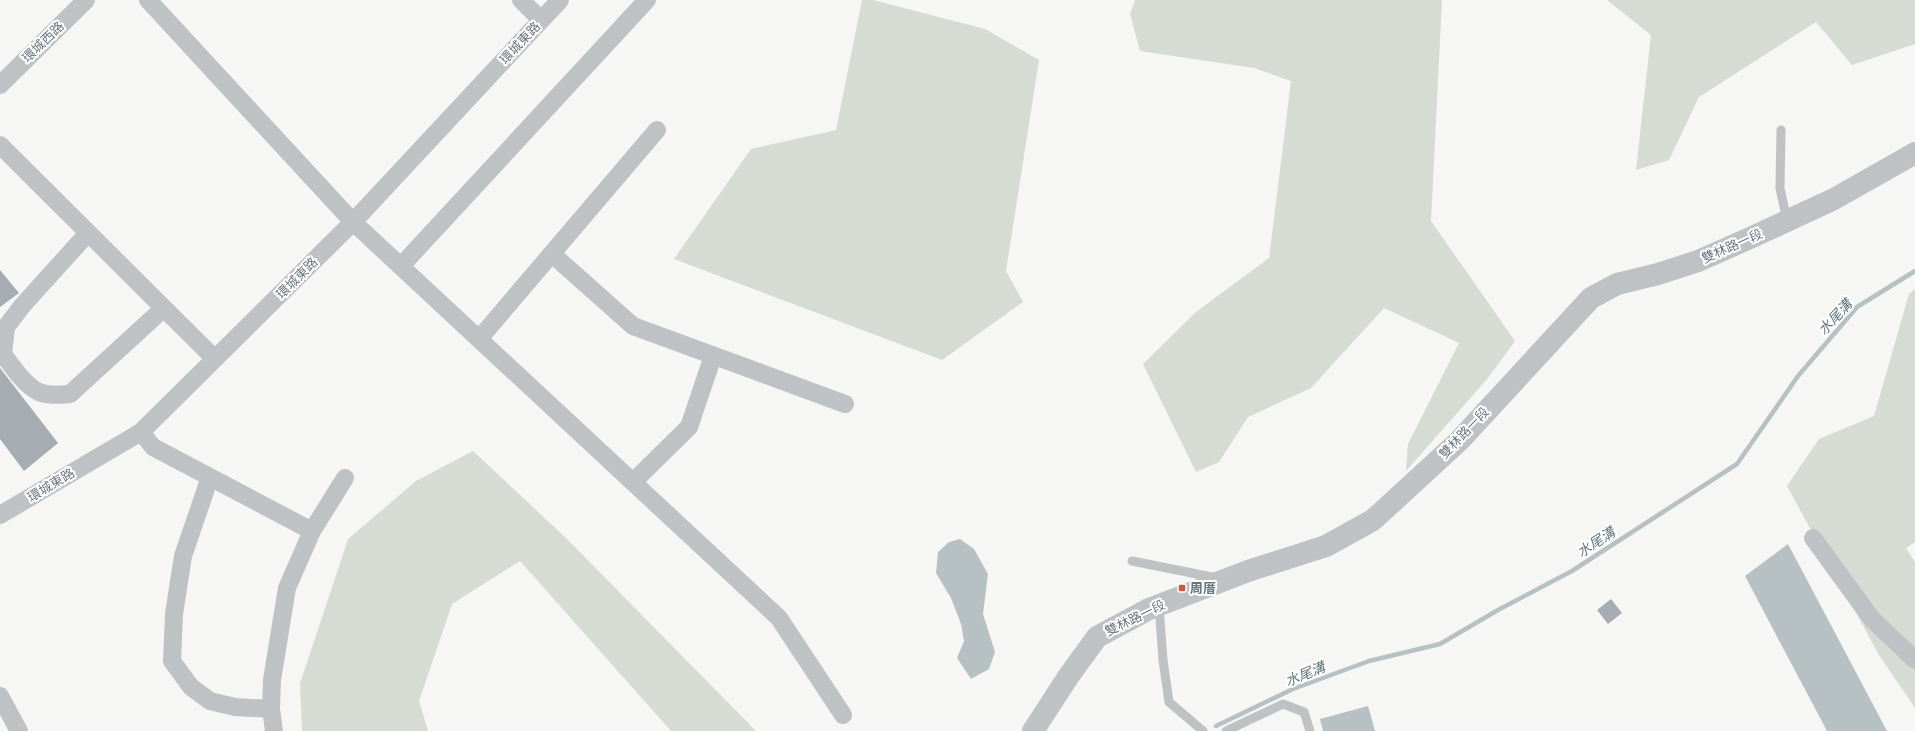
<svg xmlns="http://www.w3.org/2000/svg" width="1915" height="731" font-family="'Space Grotesk','Noto Sans TC',sans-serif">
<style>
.green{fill:#d6dbd3}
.water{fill:#b7c1c4}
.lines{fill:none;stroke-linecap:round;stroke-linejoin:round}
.stream{stroke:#b7c1c4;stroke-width:4.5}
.building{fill:#a6adb2}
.service{stroke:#bec2c5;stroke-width:9}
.minor{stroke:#bec2c5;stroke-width:18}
.tertiary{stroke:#bec2c5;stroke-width:22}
.poi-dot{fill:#ce593c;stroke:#fff;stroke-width:1.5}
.labels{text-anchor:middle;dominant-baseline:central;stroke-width:4;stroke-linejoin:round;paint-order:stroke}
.street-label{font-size:13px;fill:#697781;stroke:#fff}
.poi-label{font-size:13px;font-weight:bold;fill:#697781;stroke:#fff;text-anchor:start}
.water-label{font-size:14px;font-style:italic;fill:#65777d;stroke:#fff}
</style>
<rect width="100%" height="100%" fill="#f6f6f4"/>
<path class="green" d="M862 0H873L985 29 1039 60 1006 271 1023 302 942 360 674 259 751 149 836 130Z
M1135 0H1442L1431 221 1515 341 1488 378 1406 471 1408 444 1459 343 1384 308 1311 388 1248 417 1219 462 1196 472 1143 364 1196 312 1269 258 1291 81 1254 68 1140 51 1130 14Z
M1607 0H1915V44L1852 65 1816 22 1699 97 1669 160 1636 170 1651 35Z
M1915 289V542L1906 548 1915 562V708L1879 655 1787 486 1819 439 1874 416 1909 294Z
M473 451 566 538 756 731H671L520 561 452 604 419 701 428 731H302L300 683 348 539 416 481Z"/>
<path class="water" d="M960 539 974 549 988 574 983 614 995 652 989 669 971 679 957 658 964 641 961 624 951 598 936 573 938 552 949 542Z
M1788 544 1887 731H1827L1745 576Z
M1368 706 1375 731H1323L1320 719Z"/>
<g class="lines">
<path class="stream" d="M1216 726 1293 689 1369 661 1440 644 1498 610 1572 571 1737 464 1798 376 1857 307 1915 271"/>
</g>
<path class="building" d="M0 270 19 293 0 307Z
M0 368 58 443 24 471 0 439Z
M1611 599 1622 613 1608 624 1597 610Z"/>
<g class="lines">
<path class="service" d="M1781 130 1780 188 1787 221
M1132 561 1217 578
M1159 605 1163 660 1169 702 1203 731
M1226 731 1283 704 1304 712 1310 731"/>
<path class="minor" d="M148 0 353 222 779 618 843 715
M521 0 541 20
M0 85 86 0
M0 145 215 359
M88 233 22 306 6 327 3 354C11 365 26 387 39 392 49 396 61 395 70 394L164 308
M552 254 633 326 845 404
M401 266 647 0
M479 339 657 130
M141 432 153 447 312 531
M210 477 183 556 174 614 172 661 191 687 210 701 235 707 271 709
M633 482 689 427 713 356
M0 515 141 432 353 222 560 0
M1813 538 1872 619 1915 660
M0 696 19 731
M274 731 271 709 272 680 287 588 312 531 345 478"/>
<path class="tertiary" d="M1033 731 1068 677 1097 637 1149 609 1248 571 1326 546 1373 520 1459 441 1591 298 1617 284 1658 274 1698 261 1750 238 1834 199 1915 153"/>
</g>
<rect class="poi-dot" x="1178" y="584" width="8" height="8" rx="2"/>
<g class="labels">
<g class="street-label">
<text transform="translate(43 42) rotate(-44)">環城西路</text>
<text transform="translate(520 43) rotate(-47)">環城東路</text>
<text transform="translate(1732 246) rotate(-24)">雙林路一段</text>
<text transform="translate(297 278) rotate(-45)">環城東路</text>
<text transform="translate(1464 433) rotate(-46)">雙林路一段</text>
<text transform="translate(51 485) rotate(-31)">環城東路</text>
<text transform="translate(1135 618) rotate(-26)">雙林路一段</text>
</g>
<g class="poi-label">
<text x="1190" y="588">周厝</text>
</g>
<g class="water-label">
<text transform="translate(1835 317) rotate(-47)">水尾溝</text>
<text transform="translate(1596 542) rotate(-33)">水尾溝</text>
<text transform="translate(1305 674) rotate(-22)">水尾溝</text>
</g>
</g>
</svg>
